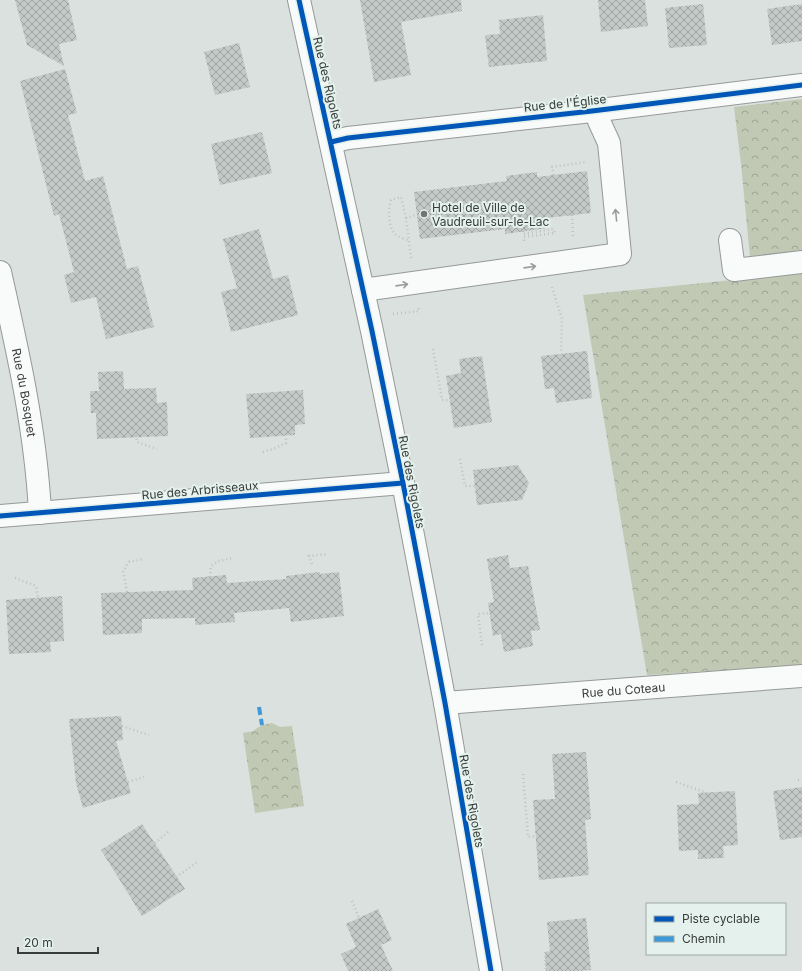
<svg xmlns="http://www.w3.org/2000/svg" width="802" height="971" font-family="Inter,sans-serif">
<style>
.park{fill:url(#park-crowns)}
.building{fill:url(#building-cross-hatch)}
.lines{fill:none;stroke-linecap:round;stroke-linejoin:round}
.minor-casing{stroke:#959a98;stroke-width:24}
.path{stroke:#bfc1c0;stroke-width:2.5;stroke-dasharray:1 3;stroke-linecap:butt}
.minor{stroke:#f9fafa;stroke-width:22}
.quiet{stroke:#3e99d9;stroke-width:4;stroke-dasharray:8 4;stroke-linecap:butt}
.cycleway-casing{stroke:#e4f1ec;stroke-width:8}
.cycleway{stroke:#0057b8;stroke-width:5}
.oneway{stroke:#989c9a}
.poi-dot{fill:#717674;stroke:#e4f1ec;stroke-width:1.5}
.labels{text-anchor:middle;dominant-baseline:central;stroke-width:4;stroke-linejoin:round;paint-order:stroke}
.street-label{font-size:12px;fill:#383d3b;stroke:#e4f1ec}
.poi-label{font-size:12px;fill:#383d3b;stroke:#e4f1ec;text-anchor:start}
</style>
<defs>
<pattern id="park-crowns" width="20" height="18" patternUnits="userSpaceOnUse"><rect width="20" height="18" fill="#c1c9b4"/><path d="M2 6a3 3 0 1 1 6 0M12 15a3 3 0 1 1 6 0" fill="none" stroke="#9ea494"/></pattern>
<pattern id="building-cross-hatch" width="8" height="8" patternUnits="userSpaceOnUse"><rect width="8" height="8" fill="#c3c9c7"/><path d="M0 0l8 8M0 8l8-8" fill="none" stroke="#9fa4a3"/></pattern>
</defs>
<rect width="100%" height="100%" fill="#dae1de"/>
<path class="park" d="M802 99V665L647 675 583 295 752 278 741 164 734 107Z
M272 723 280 727 292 726 304 806 255 813 243 733 253 731 262 725Z"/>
<path class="building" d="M15 0H68L77 40 59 44 64 66 27 45Z
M360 0H461L462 11 401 22 411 75 374 82Z
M598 0H645L648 26 601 32Z
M703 4 707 45 669 48 665 8Z
M802 4V41L772 45 767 9Z
M543 15 547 61 489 67 485 35 500 34 499 20Z
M239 43 250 87 215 95 204 52Z
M65 69 77 113 68 115 85 181 103 176 127 269 138 266 154 327 106 339 96 297 71 303 64 275 74 272 59 214 54 216 20 81Z
M262 132 272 173 220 185 211 144Z
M587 171 591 213 546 218 548 228 505 234V229L420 239 414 192 507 181 506 176 537 172V177Z
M259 229 273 279 288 275 298 315 231 332 221 292 237 288 223 239Z
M587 351 592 398 556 403 554 388 545 389 541 356Z
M482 356 492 422 454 428 446 376 461 373 459 359Z
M123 371 124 389 156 388 157 403 167 402 168 436 97 439 96 413H91L90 391H99L98 372Z
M303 390 305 424 295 425V435L250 438 246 394Z
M518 465 529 483 522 500 477 505 473 470Z
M508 555 510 568 528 566 540 630 531 631 533 646 504 652 501 634 493 636 488 603 494 602 487 559Z
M320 572V574L339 572 344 616 291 622 289 608 234 613 235 622 195 625V618L142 619V633L103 635 101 593 193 590 192 578 226 575 227 583 286 579V576Z
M62 596 64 641 50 642 51 652 9 654 6 600Z
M121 716 123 740 116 741 131 793 83 808 76 783 69 719Z
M586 752 591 819 585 820 589 875 539 880 533 800 555 799 552 754Z
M802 787V837L780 840 773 791Z
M735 791 738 845 723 846 724 858 698 859V850L679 851 677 805 699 804 698 793Z
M142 824 185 889 142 916 101 850Z
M378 909 392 940 381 945 393 971H348L341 954 356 947 346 924Z
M586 918 591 970 579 971H546L545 952 550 951 547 922Z"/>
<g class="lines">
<defs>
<g id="minor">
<path d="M299 0 372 331 403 483 445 703 491 971"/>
<path d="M331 142 348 138 592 111 802 85"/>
<path d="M730 240 734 270 802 262"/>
<path id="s1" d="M0 272C18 352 36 432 40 513"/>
<path d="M363 290 620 254 609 143 599 121 598 110"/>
<path d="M0 516 403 483"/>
<path id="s2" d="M445 703 802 676"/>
</g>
</defs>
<use href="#minor" class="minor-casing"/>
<path class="path" d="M554 175 552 167 586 162
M572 215 573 237
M406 218 401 197 391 200C388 208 388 227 395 234 398 237 405 239 409 241
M523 231V234L553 229 555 233 524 237V243
M411 258 406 218 416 215
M552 287 562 319 561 353
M393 314 419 311 418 306
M433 349 442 400H450
M135 431 137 442 157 449
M263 452 273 449 286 443V436
M460 459 465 486H475
M312 564 309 556 328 554
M210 577 211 566 218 561 233 558
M15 578 36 586 38 598
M127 592 123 571 129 562 143 559
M482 645 478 614 489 613
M122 726 149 735
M523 774 528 837 535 836
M798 780 802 781
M128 782 144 777
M676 782 707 793
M155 843 168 832
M176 877 199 861
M352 901 359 918
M545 952 546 971"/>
<use href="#minor" class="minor"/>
<path class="quiet" d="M259 707 262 725"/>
<defs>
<path id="cycleway" d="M299 0 372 331 403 483 445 703 491 971
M331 142 348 138 592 111 802 85
M0 516 403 483"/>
</defs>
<use href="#cycleway" class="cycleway-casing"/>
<use href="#cycleway" class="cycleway"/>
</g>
<defs><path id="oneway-shaft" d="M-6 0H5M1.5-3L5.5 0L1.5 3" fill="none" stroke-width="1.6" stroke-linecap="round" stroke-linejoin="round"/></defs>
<g class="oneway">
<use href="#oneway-shaft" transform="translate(616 215) rotate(-96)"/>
<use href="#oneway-shaft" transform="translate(530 267) rotate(-8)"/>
<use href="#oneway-shaft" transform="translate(402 285) rotate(-8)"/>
</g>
<circle class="poi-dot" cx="424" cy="214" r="4"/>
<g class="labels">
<g class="street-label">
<text transform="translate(328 83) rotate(77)">Rue des Rigolets</text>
<text transform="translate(565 103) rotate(-6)">Rue de l'Église</text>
<text stroke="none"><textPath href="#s1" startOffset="123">Rue du Bosquet</textPath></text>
<text transform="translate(412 482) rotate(79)">Rue des Rigolets</text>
<text transform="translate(200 490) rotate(-5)">Rue des Arbrisseaux</text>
<text stroke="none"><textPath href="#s2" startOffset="179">Rue du Coteau</textPath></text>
<text transform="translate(472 801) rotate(80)">Rue des Rigolets</text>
</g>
<g class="poi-label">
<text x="432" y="207">Hotel de Ville de<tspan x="432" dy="14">Vaudreuil-sur-le-Lac</tspan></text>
</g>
</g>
<rect x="646" y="903" width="140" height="52" fill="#e4f1ec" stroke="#9fa9a5"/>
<rect x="654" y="916" width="20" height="6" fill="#0057b8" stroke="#9fa9a5"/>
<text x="682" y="923" font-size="12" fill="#383d3b">Piste cyclable</text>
<rect x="654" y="936" width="20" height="6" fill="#3e99d9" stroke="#9fa9a5"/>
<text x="682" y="943" font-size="12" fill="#383d3b">Chemin</text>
<path d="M18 947v6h80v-6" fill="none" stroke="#383d3b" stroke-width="2"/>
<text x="24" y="947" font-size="12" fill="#383d3b" stroke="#e4f1ec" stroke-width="3" paint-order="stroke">20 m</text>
</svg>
